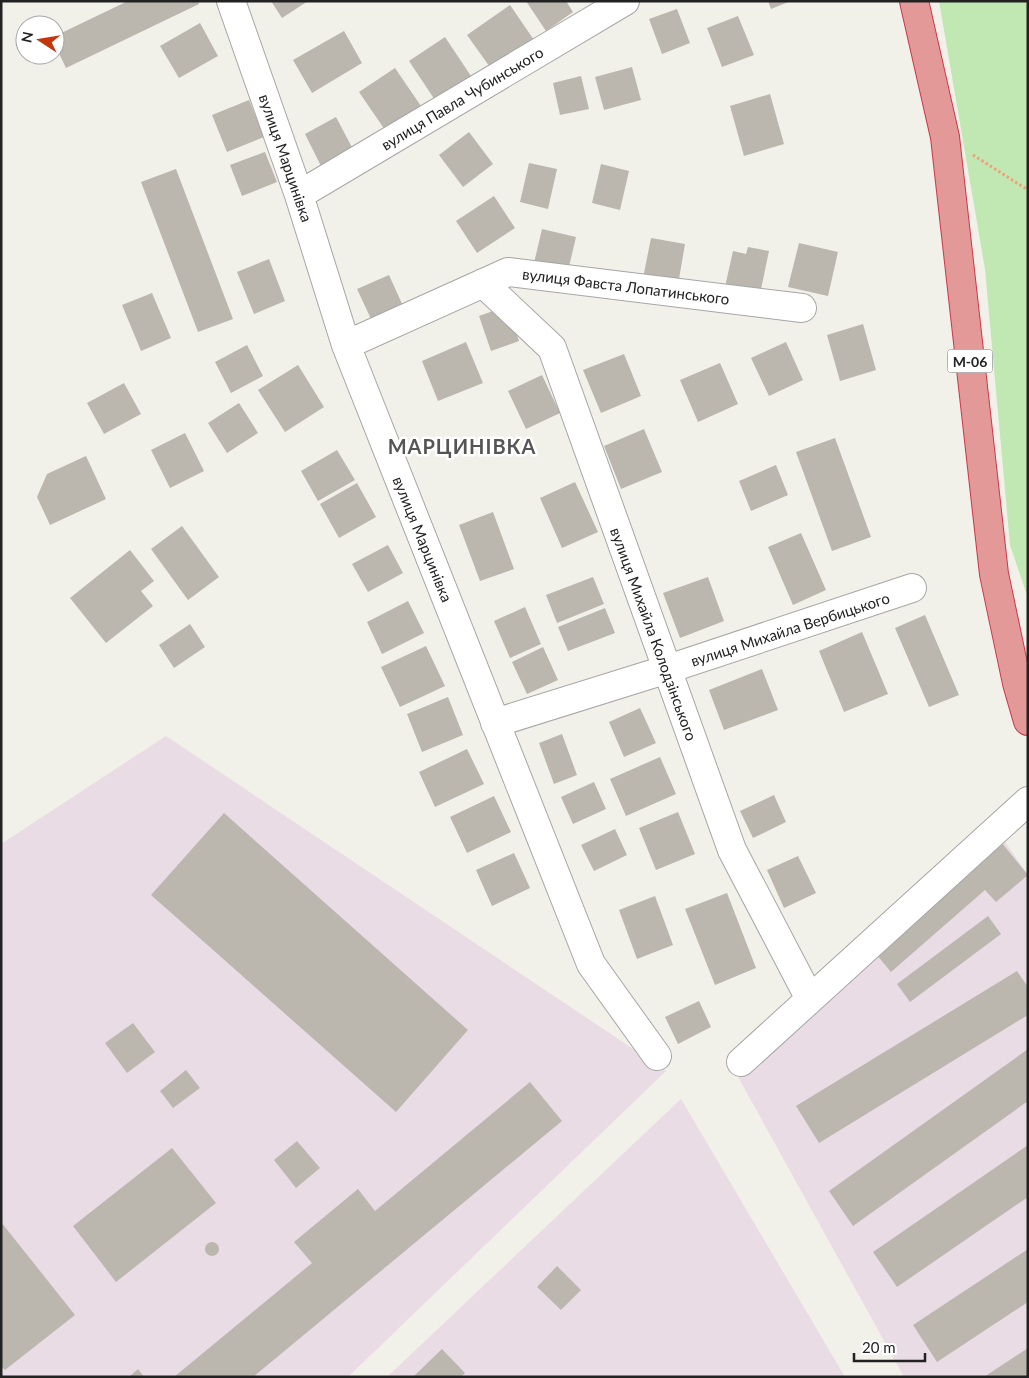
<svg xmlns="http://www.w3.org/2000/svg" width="1029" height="1378" font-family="Lato,sans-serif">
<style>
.industrial{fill:#eadce4}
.grass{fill:#c1e7b3}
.building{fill:#bbb7af}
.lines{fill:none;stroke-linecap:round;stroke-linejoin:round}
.minor-casing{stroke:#a6a6a6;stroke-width:30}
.highway-casing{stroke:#d13548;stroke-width:30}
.path{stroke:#f1a07a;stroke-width:3;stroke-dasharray:2.5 2.5;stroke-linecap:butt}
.minor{stroke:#fff;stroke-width:28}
.highway{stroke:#e29997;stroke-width:28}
.labels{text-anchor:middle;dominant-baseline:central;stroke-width:5;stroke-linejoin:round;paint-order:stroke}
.shield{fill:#fff;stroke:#646464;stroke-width:1}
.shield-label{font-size:14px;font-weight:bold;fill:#222}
.street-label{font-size:15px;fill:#222;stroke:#fff}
.district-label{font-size:20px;font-weight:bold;letter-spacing:1px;fill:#555;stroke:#fff}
</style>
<rect width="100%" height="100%" fill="#f1f0e9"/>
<path class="industrial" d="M166 736 666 1071 348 1377H1V844Z
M1003 839 1028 875V1377H904L737 1075Z
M681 1099 845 1377H387Z"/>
<path class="grass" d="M939 1H1028V598L1010 545 985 269Z"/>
<path class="building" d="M128 1H198L199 4 66 68 55 45V36Z
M271 1H308L282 18Z
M526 1H566L573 12 546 31Z
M768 1H791L771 9Z
M510 5 534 40 492 70 467 35Z
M677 9 690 43 662 54 649 19Z
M738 16 754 55 722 67 707 28Z
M200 23 218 56 179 78 160 46Z
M344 31 362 63 312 93 293 60Z
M445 37 473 79 437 103 409 61Z
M632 67 641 100 604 110 595 77Z
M395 68 423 109 387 133 359 92Z
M581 76 589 109 560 115 553 83Z
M770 94 784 144 744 156 730 106Z
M249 100 264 137 227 152 212 115Z
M336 117 355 153 323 170 305 134Z
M469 132 493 164 463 187 439 155Z
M265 152 277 182 242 196 230 165Z
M529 163 557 169 548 209 520 202Z
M601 164 629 171 620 210 592 203Z
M176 169 233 319 198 332 141 182Z
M494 196 515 228 477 253 456 221Z
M542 229 576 237 568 271 534 263Z
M651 238 685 244 678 285 643 278Z
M799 243 838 252 828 296 788 287Z
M748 247 769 251 760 294 725 287 733 251 746 254Z
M269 259 285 301 254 314 237 272Z
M389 275 403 306 372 321 357 289Z
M152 293 171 338 141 351 122 305Z
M507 306 519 341 491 351 479 316Z
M863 324 876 370 840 381 827 335Z
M466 342 483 383 438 401 422 361Z
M786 342 803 380 769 396 751 358Z
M247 345 263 376 231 393 215 362Z
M624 354 641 396 601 413 583 370Z
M720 363 738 404 698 422 680 380Z
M298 365 324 407 285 432 258 390Z
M542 375 560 413 526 429 508 391Z
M124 383 141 414 104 434 87 403Z
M239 403 258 433 227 453 208 423Z
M644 429 662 472 621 489 604 446Z
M185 433 204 471 170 488 151 450Z
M835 438 871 537 832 551 796 452Z
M337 450 355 480 318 501 301 471Z
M86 456 106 499 50 525 37 497 47 474Z
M776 465 788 495 751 511 739 481Z
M575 482 598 532 562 548 540 498Z
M357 483 376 517 339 538 320 504Z
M493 512 514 569 480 581 459 525Z
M182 526 219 577 188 600 151 549Z
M801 533 826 590 793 605 768 547Z
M388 545 403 573 368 592 352 564Z
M130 550 154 581 141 591 153 606 106 643 70 598Z
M593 577 604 604 557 623 546 595Z
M708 577 724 621 680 638 663 593Z
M408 601 424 633 382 654 367 622Z
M525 607 541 644 510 658 494 621Z
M605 608 615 633 568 651 558 627Z
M925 615 959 695 929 707 895 628Z
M190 624 205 647 174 668 159 645Z
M862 632 888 694 844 712 819 651Z
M426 646 445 686 400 707 381 667Z
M543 647 558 680 527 694 512 662Z
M762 669 778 710 724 730 709 690Z
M448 697 463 735 422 752 407 714Z
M640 708 656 743 624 757 609 722Z
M562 734 577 775 554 784 539 743Z
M467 749 484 784 435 807 419 772Z
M660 757 676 794 626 816 610 779Z
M594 782 606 809 573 824 561 797Z
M774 795 786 822 753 838 740 811Z
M494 796 511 832 467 853 450 817Z
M678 812 695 854 656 870 639 828Z
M224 813 468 1030 396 1112 151 895Z
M615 829 627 855 594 871 581 845Z
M997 837 1028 875 996 902 985 890 891 972 871 948Z
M514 853 530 888 492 906 476 870Z
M798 856 816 893 784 908 767 870Z
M727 893 756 968 715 985 685 909Z
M655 896 673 945 637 959 619 910Z
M988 916 1001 934 910 1002 897 984Z
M1017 971 1028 987V1015L819 1143 796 1106Z
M699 1001 711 1027 678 1044 665 1017Z
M133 1023 155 1052 127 1073 105 1043Z
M1028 1049V1101L853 1226 829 1191Z
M186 1070 200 1088 173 1108 160 1091Z
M530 1082 562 1121 253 1377H174L312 1263 294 1242 358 1189 375 1211Z
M297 1141 320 1168 296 1188 274 1160Z
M1028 1145V1197L897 1287 873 1252Z
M172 1148 216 1203 116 1282 73 1226Z
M1 1222 75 1315 5 1370 1 1366Z
M205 1249a7 7 0 1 1 14 0a7 7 0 1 1-14 0Z
M1028 1249V1302L937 1362 913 1325Z
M557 1266 581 1290 561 1310 537 1287Z
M1028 1348V1377H984Z
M442 1349 465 1373 461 1377H413Z
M138 1369 144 1377H129Z"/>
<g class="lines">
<defs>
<path id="minor" d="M231 1 299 195 346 345 591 964 657 1056
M299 195 625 1
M483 283 552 348 732 850 810 999
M346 345 508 272 802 308
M495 723 668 669 912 588
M741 1062 1028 801"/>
<path id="highway" d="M914 1 945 137 994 574 1017 683 1028 721"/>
</defs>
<use href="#minor" class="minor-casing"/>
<use href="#highway" class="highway-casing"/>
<path class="path" d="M973 155 1028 190"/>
<use href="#minor" class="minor"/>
<use href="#highway" class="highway"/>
</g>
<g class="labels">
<rect class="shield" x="947.5" y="349.5" width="45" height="23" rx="4"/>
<g class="shield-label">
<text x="970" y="361">М-06</text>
</g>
<g class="street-label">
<text transform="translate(462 98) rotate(-31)">вулиця Павла Чубинського</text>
<text transform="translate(286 158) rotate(71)">вулиця Марцинівка</text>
<text transform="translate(626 286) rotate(7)">вулиця Фавста Лопатинського</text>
<text transform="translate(423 539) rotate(68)">вулиця Марцинівка</text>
<text transform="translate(790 629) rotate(-18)">вулиця Михайла Вербицького</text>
<text transform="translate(654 634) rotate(70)">вулиця Михайла Колодзінського</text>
</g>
<g class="district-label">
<text x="462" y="446">МАРЦИНІВКА</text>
</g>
</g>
<rect width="1029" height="1378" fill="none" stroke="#222222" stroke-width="5"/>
<g transform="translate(40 40) rotate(282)"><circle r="24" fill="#ffffff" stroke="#a7a7a7"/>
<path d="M0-4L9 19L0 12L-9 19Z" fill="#c6360d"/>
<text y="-8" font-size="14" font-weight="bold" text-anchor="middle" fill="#222222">N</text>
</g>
<path d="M854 1353v8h71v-8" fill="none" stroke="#222222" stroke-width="2.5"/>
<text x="862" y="1353" font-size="15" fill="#222222" stroke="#ffffff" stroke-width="4" paint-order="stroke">20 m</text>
</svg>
